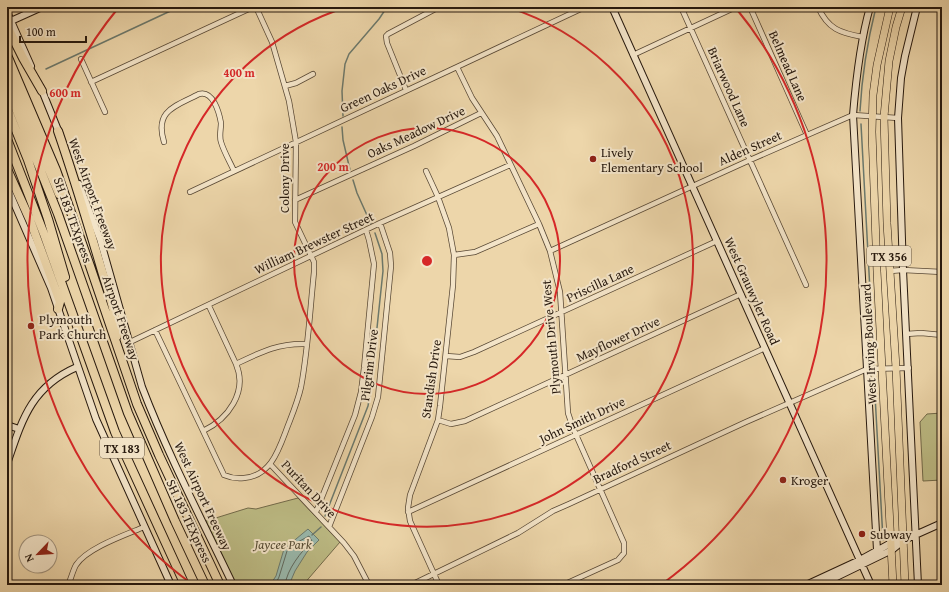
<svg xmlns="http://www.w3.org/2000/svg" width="949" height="592" font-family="'Gentium Book Plus',serif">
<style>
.green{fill:#bdbc85;stroke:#726a4a}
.water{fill:#99b9ad;stroke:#6b796d}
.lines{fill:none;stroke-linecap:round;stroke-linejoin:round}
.shore{stroke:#60695e;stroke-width:1}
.stream{stroke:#6b796d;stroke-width:1.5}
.street-casing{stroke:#584835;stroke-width:6}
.secondary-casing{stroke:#27190e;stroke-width:8}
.primary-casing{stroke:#27190e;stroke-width:8}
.highway-casing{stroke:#27190e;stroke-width:10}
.street{stroke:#f3e4c8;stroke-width:4.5}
.secondary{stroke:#f3e4c8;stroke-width:6}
.primary{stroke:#edd6aa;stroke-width:7}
.highway{stroke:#edd6aa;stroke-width:8}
.ring{fill:none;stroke:#d62828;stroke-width:2}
.poi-dot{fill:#8f2418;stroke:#f3e4c8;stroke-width:1.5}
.labels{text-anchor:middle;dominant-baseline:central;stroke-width:4;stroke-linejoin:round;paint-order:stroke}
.shield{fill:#f3e4c8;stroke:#645646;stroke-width:1}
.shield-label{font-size:12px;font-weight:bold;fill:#27190e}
.street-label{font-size:13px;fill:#27190e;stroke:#f3e4c8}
.poi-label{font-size:13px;fill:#27190e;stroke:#f3e4c8;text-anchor:start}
.park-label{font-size:13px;font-style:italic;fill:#544a32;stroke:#f3e4c8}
.centre{fill:#d62828;stroke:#f3e4c8;stroke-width:2}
.ring-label{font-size:12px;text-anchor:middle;font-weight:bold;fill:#d62828;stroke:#f3e4c8;stroke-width:4;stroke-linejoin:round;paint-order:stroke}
</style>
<rect width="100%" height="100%" fill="#edd6aa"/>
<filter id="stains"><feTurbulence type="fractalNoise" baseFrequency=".005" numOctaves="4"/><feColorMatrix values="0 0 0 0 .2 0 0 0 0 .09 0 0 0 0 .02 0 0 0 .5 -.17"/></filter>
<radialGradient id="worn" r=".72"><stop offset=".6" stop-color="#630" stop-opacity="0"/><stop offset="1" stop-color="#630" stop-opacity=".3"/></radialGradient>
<path class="green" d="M942 413V480L923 481 920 422 927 414Z
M298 498 340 542 303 585H236L206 521 248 508 256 509Z"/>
<path class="water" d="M308 529 319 540 307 552 295 571 289 585H270L276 576 284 549Z"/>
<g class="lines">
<path class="shore" d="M275 585 279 577 287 551 294 544 309 536 312 541C301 552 287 569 285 585"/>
<path class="stream" d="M46 69 179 7
M860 111C862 74 867 43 876 7
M343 116 342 91 345 64 349 54 379 19 387 7
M861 124 874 365
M342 127 343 140 350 170
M353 180 357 193 371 224
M874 377 883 540
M325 516 368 406 370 394 383 271 382 254 375 233
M312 535 321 527"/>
<defs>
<path id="street" d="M681 7 806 285
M750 7 807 135
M818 7C828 29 840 33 863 37
M633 55 736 7
M81 59 105 112
M457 67 472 98 497 136 539 224 550 251 560 292 568 413 573 428 624 543V553L618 560 563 585
M91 82 253 7
M285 86 296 83 313 74
M406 90 387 43 386 36 388 34 439 7
M164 142C154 110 176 106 199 94 213 90 219 112 221 123 221 129 219 136 221 142 224 152 230 162 234 171
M426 171 438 197 449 228 454 255 453 285 440 406 438 420 410 495 408 508 410 521 439 585
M190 192 585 7
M295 200 414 146 481 113
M550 251 750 160 853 115 898 118
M454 255 475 252 539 224
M890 271 903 270 942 272
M155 330 224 475C231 478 237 479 244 478 271 476 279 449 287 428 292 415 298 401 301 387 308 350 310 310 314 272V262L295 222 296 142 289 101 272 42 256 7
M906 334 921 333 942 335
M128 343 380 223 510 165
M446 356 460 357 474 352 717 241
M236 364C261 352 278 343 306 344
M438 420 451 424 465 421 741 294
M203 431C228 419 248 392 236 364L209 306
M270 464 344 543 354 556 369 585
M316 512 355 415 361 392 364 368 374 264 369 240 366 230
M408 512 765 348
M329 527 372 417 378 397 391 266 390 253 380 223
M68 585C71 579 73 570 76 565 87 548 125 535 144 527
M411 585 518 533 553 511 569 504 746 422 867 369 909 368"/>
<path id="secondary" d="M612 7 871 585
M870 7C860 42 856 79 853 115L877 550
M917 7 905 56 901 78 898 118 903 270 918 585
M7 12 31 66
M11 21 42 7
M41 88 60 135
M79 184 100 239 142 387C168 455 202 520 233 585
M7 187 51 288 96 419 171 585
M7 425 19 429
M7 464C22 420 31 387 77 367
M806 585 860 560 891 543 904 540 942 523
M820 585 892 550 903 541"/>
<path id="primary" d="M890 7 877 65 873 95 872 132 877 271 893 585
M902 7 896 27 889 61 884 117 887 223 896 368 905 585"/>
<path id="highway" d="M7 26 23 58 42 91
M7 55 56 170 90 266 137 404 159 455 220 585
M7 74 38 143 59 194
M7 86 58 214 128 413 175 521 205 585
M7 108 28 160 48 219 65 277
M58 131C74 177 88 224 102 271 108 291 117 315 117 336
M7 139 44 234 115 432 185 585
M7 169 30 220 60 302 58 309"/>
</defs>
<use href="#street" class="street-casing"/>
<use href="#secondary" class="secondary-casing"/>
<use href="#primary" class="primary-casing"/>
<use href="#highway" class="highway-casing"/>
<use href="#street" class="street"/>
<use href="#secondary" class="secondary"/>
<use href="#primary" class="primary"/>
<use href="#highway" class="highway"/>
</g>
<g class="ring">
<circle cx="427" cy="261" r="133"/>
<path d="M507 7A266 266 0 1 1 347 7"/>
<path d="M192 584A399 399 0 0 1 119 7M735 7A399 399 0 0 1 662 584"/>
</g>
<g class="poi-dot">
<circle cx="593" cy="159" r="4"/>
<circle cx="31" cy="326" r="4"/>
<circle cx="783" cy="480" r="4"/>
<circle cx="862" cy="534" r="4"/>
</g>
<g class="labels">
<g class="shield">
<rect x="867" y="246" width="44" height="20" rx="3"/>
<rect x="100" y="438" width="44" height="20" rx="3"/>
</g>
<g class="shield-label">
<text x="889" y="256">TX 356</text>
<text x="122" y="448">TX 183</text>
</g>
<g class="street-label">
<text transform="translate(788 66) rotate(66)">Belmead Lane</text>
<text transform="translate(729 87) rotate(66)">Briarwood Lane</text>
<text transform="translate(383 89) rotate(-25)">Green Oaks Drive</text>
<text transform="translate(416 132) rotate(-25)">Oaks Meadow Drive</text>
<text transform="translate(750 148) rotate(-24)">Alden Street</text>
<text transform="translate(284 178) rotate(-90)">Colony Drive</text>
<text transform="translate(93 194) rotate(70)">West Airport Freeway</text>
<text transform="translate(73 220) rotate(70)">SH 183 TEXpress</text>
<text transform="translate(314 243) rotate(-25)">William Brewster Street</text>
<text transform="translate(600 283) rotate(-25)">Priscilla Lane</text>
<text transform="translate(752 291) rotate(66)">West Grauwyler Road</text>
<text transform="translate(121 318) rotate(71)">Airport Freeway</text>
<text transform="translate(551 337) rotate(-95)">Plymouth Drive West</text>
<text transform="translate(618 339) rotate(-25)">Mayflower Drive</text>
<text transform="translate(869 344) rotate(-93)">West Irving Boulevard</text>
<text transform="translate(369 365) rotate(-83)">Pilgrim Drive</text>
<text transform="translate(431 379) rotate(-82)">Standish Drive</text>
<text transform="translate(582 420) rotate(-25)">John Smith Drive</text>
<text transform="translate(632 462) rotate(-25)">Bradford Street</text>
<text transform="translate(309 489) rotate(47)">Puritan Drive</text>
<text transform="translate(203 496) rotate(65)">West Airport Freeway</text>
<text transform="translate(189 521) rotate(65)">SH 183 TEXpress</text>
</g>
<g class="poi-label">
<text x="601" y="152">Lively<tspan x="601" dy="15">Elementary School</tspan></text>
<text x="39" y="319">Plymouth<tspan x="39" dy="15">Park Church</tspan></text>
<text x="791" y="480">Kroger</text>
<text x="870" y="534">Subway</text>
</g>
<g class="park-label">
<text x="283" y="544">Jaycee Park</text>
</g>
</g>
<circle cx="427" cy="261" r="6" class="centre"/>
<g class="ring-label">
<text x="239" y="77">400 m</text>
<text x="65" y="97">600 m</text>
<text x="333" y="171">200 m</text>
</g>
<rect width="949" height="592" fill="none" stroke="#edd6aa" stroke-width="24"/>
<rect x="8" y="8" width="933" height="576" fill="none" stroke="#27190e" stroke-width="2"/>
<rect x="12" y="12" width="925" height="568" fill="none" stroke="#27190e"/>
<g transform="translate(38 554) rotate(245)"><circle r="19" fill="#f3e4c8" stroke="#a1937e"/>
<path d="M0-3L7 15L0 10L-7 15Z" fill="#8f2418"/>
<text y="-6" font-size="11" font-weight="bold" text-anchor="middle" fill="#27190e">N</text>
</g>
<path d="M20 36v6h66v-6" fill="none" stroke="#27190e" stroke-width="2"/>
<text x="26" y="36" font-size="12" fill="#27190e" stroke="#f3e4c8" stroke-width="3" paint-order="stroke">100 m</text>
<rect width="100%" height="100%" filter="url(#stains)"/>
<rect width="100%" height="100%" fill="url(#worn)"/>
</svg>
